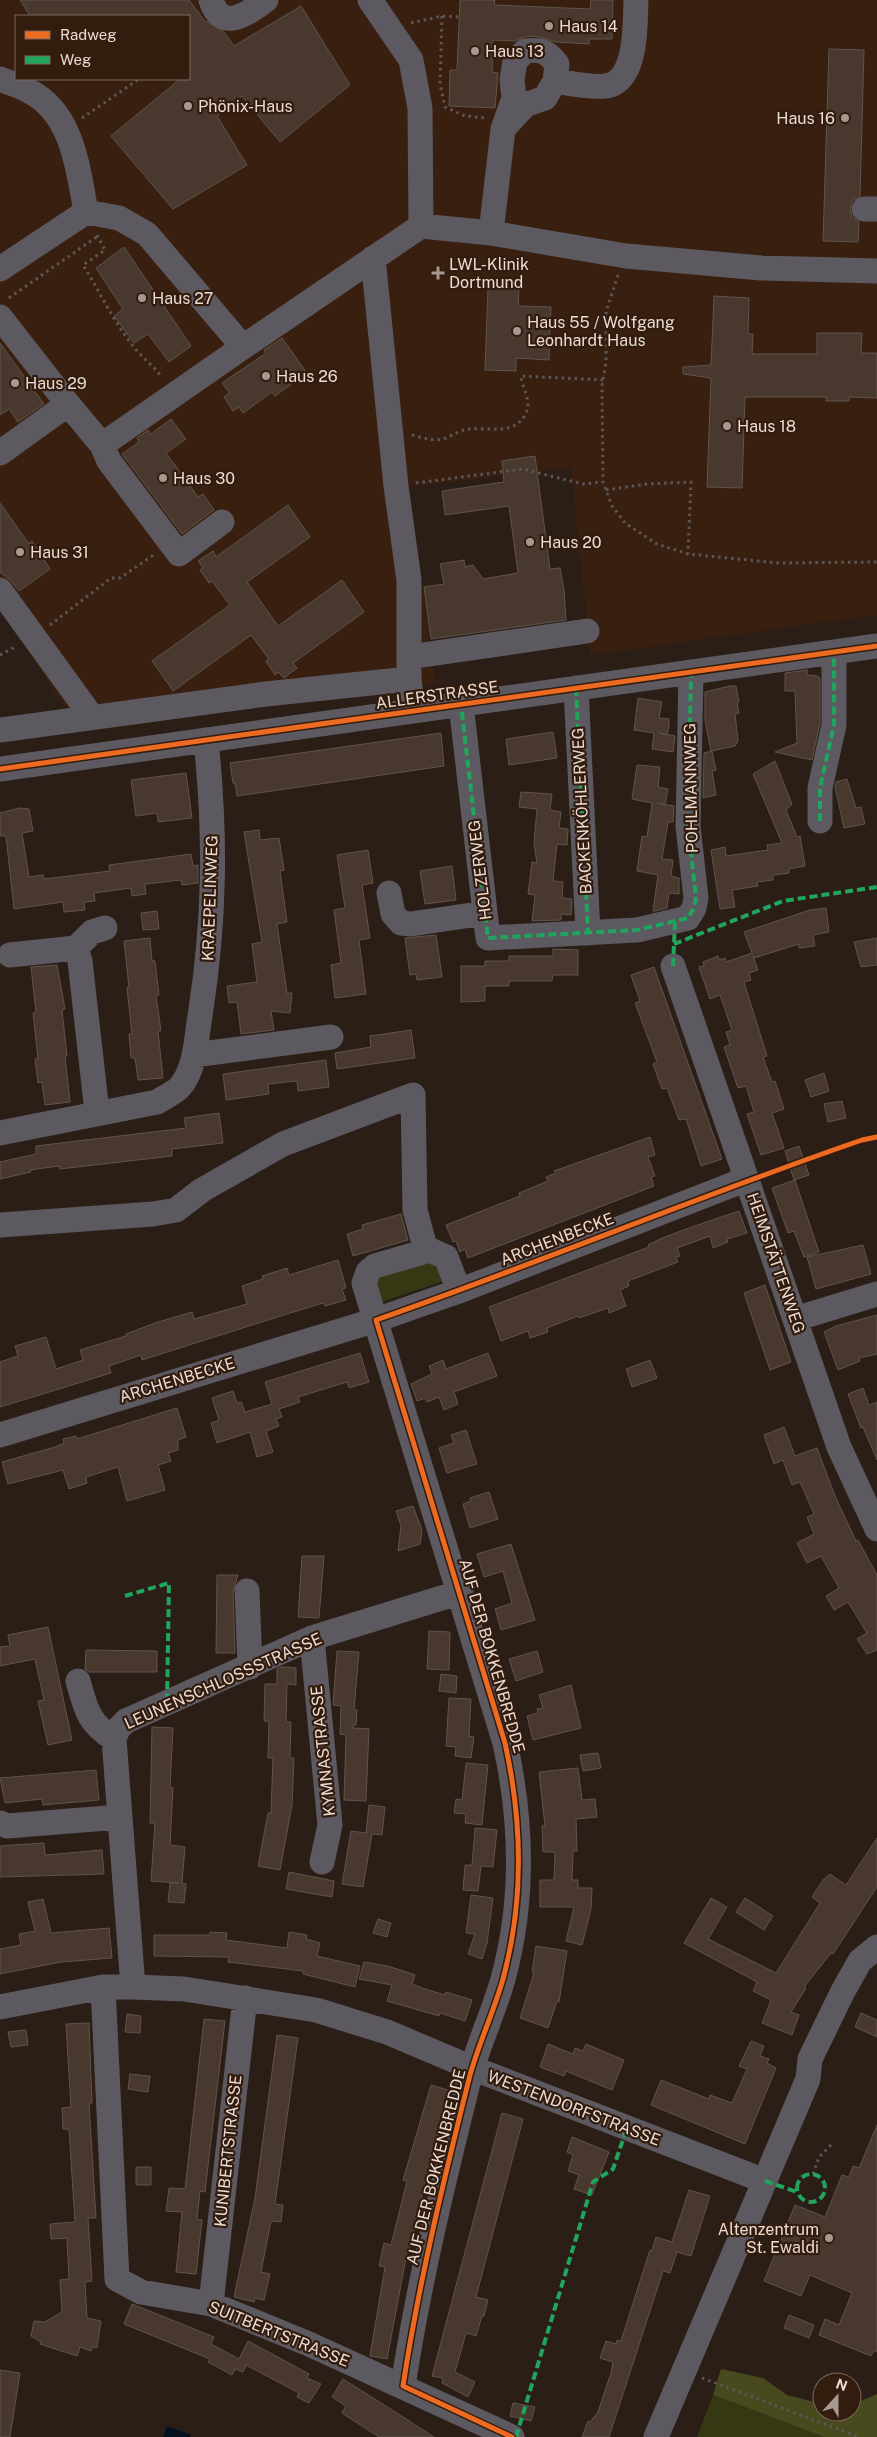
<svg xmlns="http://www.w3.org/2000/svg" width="877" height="2437" font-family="'Public Sans',sans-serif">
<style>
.built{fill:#391f0f;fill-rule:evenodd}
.green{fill:#363713}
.forest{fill:#48491c}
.water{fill:#041121}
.building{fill:#49382d;stroke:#5f544e}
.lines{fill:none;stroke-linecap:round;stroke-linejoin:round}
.path{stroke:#5d5658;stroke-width:3;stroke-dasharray:2.5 4;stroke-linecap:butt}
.minor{stroke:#5d5960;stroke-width:25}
.quiet{stroke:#20a55d;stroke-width:4;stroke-dasharray:8 4;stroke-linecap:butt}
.cycleway-casing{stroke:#321c0e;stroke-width:8}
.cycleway{stroke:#ed6a23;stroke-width:5}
.poi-dot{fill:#a79991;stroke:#321c0e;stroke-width:2}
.labels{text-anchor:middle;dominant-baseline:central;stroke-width:4.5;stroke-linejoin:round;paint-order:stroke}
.poi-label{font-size:16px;fill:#ebdbd3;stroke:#321c0e;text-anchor:start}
.street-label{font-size:16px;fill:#ebdbd3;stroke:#321c0e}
</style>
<rect width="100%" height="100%" fill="#2a1e16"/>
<path class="built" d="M0 0H877V615L590 655 571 467 409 487 436 683 81 732 0 608ZM16 16H189V79H16Z"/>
<path class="green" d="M429 1256 450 1279 375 1304 370 1282Z
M713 2395 824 2437H697Z"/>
<path class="forest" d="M721 2369 763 2378 787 2395 822 2404V2412H852V2405L877 2394V2437H824L713 2395Z"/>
<path class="water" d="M167 2426 191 2435 190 2437H163Z"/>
<path class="building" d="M20 0H189L204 20 224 32 234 46 301 6 350 85 280 142 242 96 217 116 247 165 173 209 111 136 180 79H189V16H30Z
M460 0H495L494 5 590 9 591 0H613L612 39H589V44L556 42 535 36 524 37 515 41 493 40 492 72 498 73 495 108 449 106 450 70H457Z
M829 49 864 50 860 196 852 201 850 209 852 217 859 222 858 242 823 241Z
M124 247 191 346 169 362 148 334 134 343 114 316 123 309 96 268Z
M488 288 519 290 518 306 551 307 549 360 516 358V371L485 370Z
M714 296 749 298 748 334H753L752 354H817V333H862L861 353H877V398L849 397V401H826V397H745L742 488 707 487 711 378 683 374V367L711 365Z
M282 338 307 373 275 396 272 392 243 413 239 407 233 411 224 397 230 393 222 383 266 353 264 350Z
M0 343 44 404 18 422 9 409 0 415Z
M171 419 186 439 166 453 198 497 203 494 214 510 182 534 122 454 139 442 137 438 148 430 151 434Z
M535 456 550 569 560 568 564 590 566 620 431 639 424 587 444 584 440 564 464 560 465 567 473 565 483 579 518 573 509 506 445 515 442 491 504 482 502 461Z
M0 503 29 544 32 541 50 569 19 591 11 581 0 572Z
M288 505 310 537 247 582 278 626 342 580 364 612 293 663 297 668 284 678 278 672 275 675 266 661 269 659 251 635 173 691 152 661 230 605 212 581 209 583 200 570 203 568 198 561 213 551 216 557Z
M807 670V675L818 676 820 679V723L812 760 775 752 797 743 795 691H785V673Z
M730 686H736L739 702 737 703 739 713 735 714 738 741 735 746 711 751 705 720V692Z
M638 698 662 702 659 718 669 719V725L667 735 659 733 675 736 673 752 652 749 654 733 634 730Z
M553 732 557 758 509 765 506 739Z
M441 733 444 766 237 796 235 783H233L230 763Z
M712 751 716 770 712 771 716 795 703 798 704 753Z
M775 761 792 804 786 810 797 837 800 836 805 866 789 869V873L773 875V880L757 882 758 886 732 890 735 907 720 909 711 850 725 847 726 856 768 850 767 845 782 843 753 774Z
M637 765 660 767 658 787 668 789 665 805 657 803 674 806 673 822H668L662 859 673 860 671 876 679 878V894L669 893 667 908 655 911H653L658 875 637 871 642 836 647 837 652 803 632 799Z
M186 773 192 818 158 822 157 813 136 816 131 780Z
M847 779 856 808 861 807 865 824 844 828 835 787 836 782Z
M521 792 552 794 550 810 561 812 559 828 568 829 567 845 557 844 553 881 563 882 562 898 572 899 571 915 561 914V920L532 921 535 895 528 894 532 862 537 863 534 843 537 809 519 807Z
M20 808 29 809 33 831 22 833 29 877 43 875 44 879 110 871 109 865 191 854 193 866 198 865V883L182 885 181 880 145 884 146 894 132 896 131 888 94 893 95 901 84 902 85 910 64 912 63 902 14 909 6 836H0V813Z
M259 830 260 840 279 838 284 870 280 871 287 922 277 924 287 993H292L290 1013 271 1011 274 1030 241 1034 237 1002 229 1003 227 986 257 982 252 944 262 942 244 832Z
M368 850 373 883 362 885 370 938 359 940 366 994 335 998 331 965 341 963 334 910 345 908 337 855Z
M452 866 456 900 425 904 420 871Z
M826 908 829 932 813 935 815 946 799 948V944L754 958 753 956 758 970 749 973 751 980 744 982 767 1056 763 1057 772 1082 775 1081 784 1109 772 1113 784 1148 761 1155 747 1114 754 1112 746 1086 738 1088 724 1047 730 1045 726 1032 732 1030 720 995 710 999 699 967 704 966 703 962 718 956 719 960 725 958 726 962 752 953 744 932 810 910Z
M157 911 159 929 143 930 141 913Z
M436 935 442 977 417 980 416 974 410 975 405 938Z
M150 938 152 961H155L159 995H156L161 1031H158L163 1078 138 1080 135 1058H131L129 1034H132L127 988 129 987 124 941Z
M877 938V965L861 967 854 942Z
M553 949 578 950V975H553L552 981H509V986H485V1001L461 1002V966H485V961H509V956H553Z
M57 965 65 1009 62 1010 67 1056H65L70 1102 45 1105 42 1082 38 1083 35 1059H38L33 1013 36 1012 31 967Z
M654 967 722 1159 701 1166 686 1119 679 1120 667 1088 662 1089 653 1064 657 1062 635 1003 640 1001 631 975Z
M411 1030 415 1058 337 1069 335 1053 371 1047 370 1036Z
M326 1060 329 1087 298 1091 297 1081 268 1084 269 1094 226 1100 223 1074Z
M824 1073 829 1091 811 1097 805 1080Z
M842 1101 846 1118 828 1122 824 1104Z
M219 1113 223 1143 172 1149V1156L60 1169 59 1166 30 1170 31 1172 0 1179V1162L36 1154V1146L186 1128 184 1118Z
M650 1137 655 1155 648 1157 655 1176 651 1177 654 1186 468 1258 465 1249 460 1252 456 1241 453 1242 446 1225 520 1196 519 1193 548 1181 546 1177 556 1173 554 1171Z
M799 1146 809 1175 794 1180 785 1151Z
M795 1180 819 1252 804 1257 794 1231 788 1233 772 1188Z
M739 1211 747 1233 727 1239 728 1242 713 1248 710 1236 677 1248 680 1256 676 1257 678 1262 628 1281 629 1286 620 1290 626 1306 609 1313 608 1308 579 1318 578 1316 547 1328 548 1332 530 1338 528 1331 501 1341 489 1307 649 1247 648 1245 660 1239 686 1229Z
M401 1214 408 1240 353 1256 347 1234 363 1229 362 1225Z
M863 1245 871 1274 816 1289 807 1257Z
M338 1260 346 1288 342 1289 346 1300 325 1306 323 1303 271 1319 142 1360 141 1355 109 1366 111 1373 0 1407V1362L18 1356 15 1346 46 1337 56 1369 83 1360 80 1350 126 1336V1334L155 1323 192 1312 194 1319 247 1304 242 1286 263 1279 262 1276 287 1268 289 1275Z
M765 1285 791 1362 770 1370 744 1293Z
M877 1315V1354L859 1358 860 1361 838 1370 824 1332 836 1326Z
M360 1353 369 1382 349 1388 347 1382 298 1397 300 1402 279 1409 282 1417 276 1419 279 1426 266 1431 273 1452 257 1457 250 1432 217 1443 211 1423 219 1420 212 1398 233 1391 237 1403 241 1402 245 1412 272 1404 265 1382Z
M488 1353 497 1376 454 1392 458 1404 444 1410 439 1397 427 1402 425 1398 417 1401 411 1384 432 1374 429 1366 443 1360 446 1369Z
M650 1360 657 1378 632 1387 626 1369Z
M863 1388 869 1405 877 1402V1460L863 1427 861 1428 848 1394Z
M177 1408 186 1437 178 1440V1450L168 1453 171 1461 158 1465 165 1490 127 1501 118 1467 86 1477 87 1483 69 1489 63 1470 8 1484 2 1462 55 1447 64 1443 63 1439 76 1436 77 1439Z
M784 1427 795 1456 817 1448 835 1496 856 1541 858 1540 877 1575V1650L867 1654 857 1639 867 1633 848 1602 834 1610 826 1596 839 1588 821 1556 807 1563 797 1543 814 1534 807 1517 814 1514 800 1482 792 1485 783 1460 774 1464 764 1435Z
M466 1430 477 1464 447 1473 439 1448 454 1443 451 1435Z
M489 1492 498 1519 470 1528 463 1504 471 1501 470 1498Z
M413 1506 422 1530 420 1544 398 1551 401 1526 396 1511Z
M511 1544 535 1620 501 1630 495 1609 512 1603 503 1571 484 1577 477 1554Z
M302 1556H324L319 1618 298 1617Z
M217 1575H238L233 1592 235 1653H216Z
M48 1627 72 1740 48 1745 38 1701 44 1700 35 1659 0 1666V1647L10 1646 8 1635Z
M429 1631 450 1632 449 1670 427 1669Z
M86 1650 157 1651V1672H89L85 1669Z
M337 1651 359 1652 354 1710H357L356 1725H353V1728L369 1729 366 1801 344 1800 346 1735 340 1734 341 1706 333 1705Z
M537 1651 543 1672 516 1681 509 1659Z
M282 1667 296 1668V1685L287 1684 286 1722H291L290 1758H294L292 1805 280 1870 258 1866 268 1813H271L273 1758H268L269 1721H264L265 1684H277V1669Z
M441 1674 457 1676 456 1693 439 1691Z
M571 1685 581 1728 533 1740 527 1716 538 1713 537 1709 543 1708 539 1695Z
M449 1698 471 1699 469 1736 474 1737 471 1758 455 1756 456 1747 446 1746Z
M152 1727 173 1728 170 1787 173 1788 170 1845 185 1847 182 1883 186 1884 184 1903 168 1902 170 1883H179L151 1881 155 1823H150Z
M598 1753 601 1768 583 1771 580 1755Z
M466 1763 488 1765 482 1825 465 1823 466 1814 454 1813 456 1799 462 1800Z
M578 1768 582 1800 595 1799 597 1817 576 1819 577 1851H573L572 1880H578V1888H592L591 1909 582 1945 566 1941 574 1907H540V1880H554L555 1852H543L542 1826H545L539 1772Z
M96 1770 99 1800 43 1805 42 1799 5 1803 0 1778Z
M369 1805 385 1807 382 1835 372 1834 363 1887 342 1884 351 1831 366 1833Z
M475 1828 497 1830 493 1867 481 1866 478 1891 463 1890 465 1865H472Z
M877 1838V1887L833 1954 831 1953 804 1987 806 1988 791 2012 799 2015 792 2035 762 2023 771 2000 753 1991 757 1982 684 1943 711 1898 727 1907 708 1939 776 1973 820 1903 812 1897 823 1880 830 1874 846 1885Z
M44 1843 45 1855 102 1850 104 1874 0 1877V1846Z
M289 1872 334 1881 332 1897 286 1889Z
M471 1895 493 1898 487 1943 482 1959 468 1954 475 1934 466 1933Z
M745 1898 773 1916 764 1930 736 1912Z
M43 1899 51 1933 109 1928 112 1958 61 1962 0 1974V1949L21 1945 19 1934 35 1931 28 1902Z
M378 1919 391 1923 387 1937 373 1933Z
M210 1932 227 1933 226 1940 287 1948 289 1932 307 1935 306 1939 320 1943 317 1956 360 1966 355 1987 303 1974V1971L228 1962 229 1957 154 1956V1935H210Z
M536 1946 567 1951 559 2002 557 2001 548 2028 520 2018 534 1973 532 1972Z
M364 1962 388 1966 415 1975 412 1984 425 1989 445 1995 446 1992 472 2000 465 2021 440 2013 439 2016 387 2001 392 1985 359 1979Z
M861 2013 877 2020V2037L855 2027Z
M127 2014 141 2016 140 2033 125 2032Z
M204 2019 225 2021 205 2192 200 2191 197 2219 202 2220 196 2274 176 2272 182 2212 166 2211 169 2188 185 2189Z
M89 2023 92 2103H89L96 2218H88L92 2281 85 2282 87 2318 101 2321 97 2348 93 2347 91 2351 80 2347 77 2356 40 2344 41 2342 31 2336 34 2321 45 2322 62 2312 60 2280 69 2279 67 2238 51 2239 50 2224 75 2222 69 2129H63L62 2108 71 2107 66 2024Z
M26 2030 28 2045 11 2047 8 2032Z
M277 2035 298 2038 275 2204 283 2205 281 2222 271 2221 261 2272 270 2274 264 2300 255 2298 254 2302 234 2297 255 2198Z
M751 2041 764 2046 760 2056 769 2059 767 2063 776 2068 745 2144 651 2105 661 2080 709 2099 710 2095 732 2103 747 2069 739 2066Z
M548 2044 573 2054 575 2048 583 2051 586 2044 624 2060 612 2090 566 2071 564 2076 540 2067Z
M130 2074 150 2076 148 2092 128 2089Z
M431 2085 451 2091 427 2174 410 2248 408 2247 387 2359 370 2356 385 2267 379 2266 384 2243 391 2245 407 2181 403 2180Z
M502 2113 523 2119 476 2297 488 2300 484 2316H482L476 2336 466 2333 455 2372 475 2382 468 2397 442 2383 443 2378 432 2376Z
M877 2125V2352L874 2350 871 2356 819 2335 825 2319 839 2325 852 2293 810 2275 801 2296 764 2281 795 2205 825 2217 842 2175 849 2177 853 2166 859 2168Z
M572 2137 609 2152 592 2195 574 2189 579 2175 568 2171 573 2155 567 2152Z
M136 2167H151V2185H136Z
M689 2190 710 2196 691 2256 677 2252 670 2273 663 2271 609 2437H582L588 2421 590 2422 598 2412 611 2373 613 2362 600 2358 606 2341 616 2344 617 2340 621 2341 650 2250 652 2251 656 2237 672 2242Z
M132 2304 214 2337 211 2344 239 2359 248 2341 309 2374 307 2378 321 2384 309 2403 297 2397 299 2393 246 2365 243 2372 235 2369 232 2375 208 2362 210 2359 124 2324Z
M789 2315 814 2325 809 2338 784 2328Z
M0 2370 20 2373 10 2437H0Z
M343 2379 400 2415 434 2437H379L342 2413 346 2406 332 2397Z
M513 2403 535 2407 531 2421 510 2416Z"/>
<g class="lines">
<path class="path" d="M442 16 440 84 445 107 465 116 486 118
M411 23 442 16 459 17
M82 118 139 79
M97 235 105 250 83 265C100 292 113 321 133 346 141 357 153 365 162 377
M618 275 606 312V363L602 386 603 482 612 506 625 523 657 544 688 554 778 563 877 562
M9 298 98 236
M412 435C423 438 434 442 446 438 454 435 461 429 471 429 490 427 515 436 526 413 532 401 522 388 521 376L603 380
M416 483 523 469 583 484 603 482
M606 490 647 484 691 482 688 554
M50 625 111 578H120L155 554
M0 655 15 647
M766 1173 862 1140 877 1137
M813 2174 819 2157 833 2143
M702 2378 859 2437"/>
<path class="minor" d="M211 0C221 33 248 14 266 0
M370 0 411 60 420 108 421 226
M0 79C9 83 20 86 29 91 73 113 78 169 86 212L0 269
M555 81C569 83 601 90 613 84 637 72 635 23 636 0
M864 209H877
M491 233 503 129 514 98 512 80 515 61 525 51C541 49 547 51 557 64L555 81 545 98 525 105 503 129
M373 258 396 486 409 580V679L413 711
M0 317 68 404
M243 347 421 226 491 233 626 256 761 268 877 271
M102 445 109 461 179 554 222 522
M0 453 68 404 102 445 243 347 147 234 119 218 86 212
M0 590 92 717
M409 657 587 631
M576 688 588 933
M461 704 488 938 637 930 688 918 694 908 696 898 688 826 691 672
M0 730 266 694 409 679
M0 769 877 646
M820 821V788L834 725V652
M389 893 393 914 401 923 411 924 485 913
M76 948 92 932 105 928
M10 955 76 948 80 961 97 1112
M673 966 839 1447 877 1529
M194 1055 331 1037
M0 1133 157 1102C163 1098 174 1093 179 1088 196 1069 196 1039 200 1016 215 920 216 837 206 740
M0 1225 153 1214 176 1210 202 1190 283 1144 413 1095 415 1210 426 1251
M795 1319 877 1294
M0 1435 376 1320 459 1291 747 1179
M247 1591 250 1667
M312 1638 330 1825 322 1862
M78 1681C86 1709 88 1723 114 1739
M0 1823 7 1826 120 1817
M103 1987 117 2279 141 2292 211 2304 309 2344 512 2437
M133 1987 114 1739 118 1729 126 1721 312 1638 461 1592
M0 2007 103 1987H133L184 1989 316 2010 387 2032 472 2068 765 2181
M211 2304 245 1998
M403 2386C419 2281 444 2179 470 2075 479 2043 494 2011 503 1979 524 1902 522 1820 505 1743L364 1283 368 1272 375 1266 430 1250 446 1257 459 1291
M656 2437 808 2079 810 2059 843 1991 860 1961 877 1947"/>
<path class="quiet" d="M576 688 588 933
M465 704H461L488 938 637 930 688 918 694 908 696 898 688 826 691 672
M820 821V788L834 725V652
M674 944 783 901 877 887
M673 966 675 922
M125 1596 169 1583 167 1703
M797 2188a14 14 0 1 1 28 0a14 14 0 1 1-28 0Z
M765 2181 797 2192
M516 2437 593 2182 613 2169 627 2128"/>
<defs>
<path id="cycleway" d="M0 769 877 646
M512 2437 403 2386C419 2281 444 2179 470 2075 479 2043 494 2011 503 1979 524 1902 522 1820 505 1743L376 1320C539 1263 699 1196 862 1140L877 1137"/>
</defs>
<use href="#cycleway" class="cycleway-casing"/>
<use href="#cycleway" class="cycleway"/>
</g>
<g class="poi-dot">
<circle cx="549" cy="26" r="5"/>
<circle cx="475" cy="51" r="5"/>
<circle cx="188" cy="106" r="5"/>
<circle cx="845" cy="118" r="5"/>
<path d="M435.5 265.5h5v5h5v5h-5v5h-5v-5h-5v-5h5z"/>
<circle cx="142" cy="298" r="5"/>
<circle cx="517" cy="331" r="5"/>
<circle cx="266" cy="376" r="5"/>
<circle cx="15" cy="383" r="5"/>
<circle cx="727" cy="426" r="5"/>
<circle cx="163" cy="478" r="5"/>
<circle cx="530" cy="542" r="5"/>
<circle cx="20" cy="552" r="5"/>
<circle cx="829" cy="2238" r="5"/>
</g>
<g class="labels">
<g class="poi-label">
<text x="559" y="26">Haus 14</text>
<text x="485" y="51">Haus 13</text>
<text x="198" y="106">Phönix-Haus</text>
<text x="835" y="118" text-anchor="end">Haus 16</text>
<text x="449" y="264">LWL-Klinik<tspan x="449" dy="18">Dortmund</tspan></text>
<text x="152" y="298">Haus 27</text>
<text x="527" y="322">Haus 55 / Wolfgang<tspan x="527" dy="18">Leonhardt Haus</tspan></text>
<text x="276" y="376">Haus 26</text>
<text x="25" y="383">Haus 29</text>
<text x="737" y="426">Haus 18</text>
<text x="173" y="478">Haus 30</text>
<text x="540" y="542">Haus 20</text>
<text x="30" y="552">Haus 31</text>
<text x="819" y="2229" text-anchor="end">Altenzentrum<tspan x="819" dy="18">St. Ewaldi</tspan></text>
</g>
<g class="street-label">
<text transform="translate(437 695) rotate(-8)">ALLERSTRASSE</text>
<text transform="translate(691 788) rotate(-91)">POHLMANNWEG</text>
<text transform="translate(582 811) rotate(-93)">BACKENKÖHLERWEG</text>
<text transform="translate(480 870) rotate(-97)">HOLZERWEG</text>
<text transform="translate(210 898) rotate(-88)">KRAEPELINWEG</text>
<text transform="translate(557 1239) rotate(-21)">ARCHENBECKE</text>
<text transform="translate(776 1263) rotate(71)">HEIMSTÄTTENWEG</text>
<text transform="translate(177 1380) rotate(-17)">ARCHENBECKE</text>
<text transform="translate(492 1656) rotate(74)">AUF DER BOKKENBREDDE</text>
<text transform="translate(223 1681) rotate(-24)">LEUNENSCHLOSSSTRASSE</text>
<text transform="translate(323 1751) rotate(-96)">KYMNASTRASSE</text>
<text transform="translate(574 2108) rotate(21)">WESTENDORFSTRASSE</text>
<text transform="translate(228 2151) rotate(-84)">KUNIBERTSTRASSE</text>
<text transform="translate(436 2167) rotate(-76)">AUF DER BOKKENBREDDE</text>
<text transform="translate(279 2334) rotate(22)">SUITBERTSTRASSE</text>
</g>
</g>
<rect x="15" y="15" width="175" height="65" fill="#321c0e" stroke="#7c685d"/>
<rect x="25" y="31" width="25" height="8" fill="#ed6a23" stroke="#7c685d"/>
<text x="60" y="40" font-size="15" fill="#ebdbd3">Radweg</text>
<rect x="25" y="56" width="25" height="8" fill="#20a55d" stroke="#7c685d"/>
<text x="60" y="65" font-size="15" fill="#ebdbd3">Weg</text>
<g transform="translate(837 2397) rotate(21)"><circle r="24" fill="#321c0e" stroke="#7c685d"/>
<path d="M0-4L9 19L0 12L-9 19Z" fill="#a79991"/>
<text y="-8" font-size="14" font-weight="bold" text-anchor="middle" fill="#ebdbd3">N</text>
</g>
</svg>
